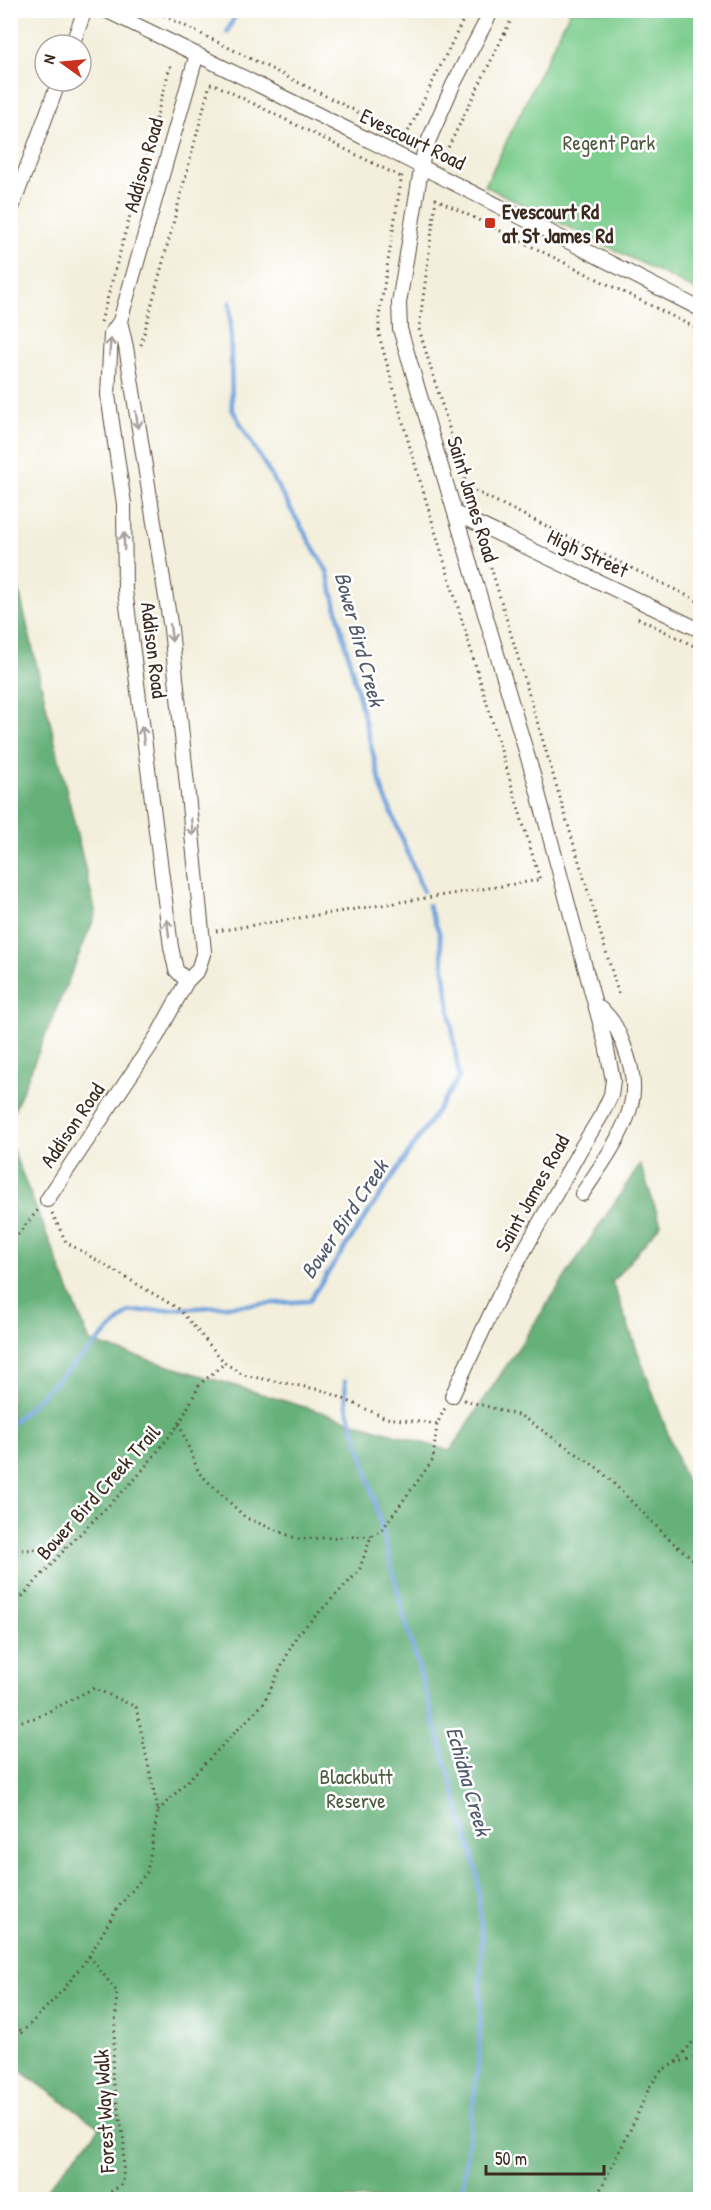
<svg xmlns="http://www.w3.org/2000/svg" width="711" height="2210" font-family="'Patrick Hand',sans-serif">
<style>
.green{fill:#7ece8f;stroke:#5c7c56;stroke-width:1.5}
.forest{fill:#66b17a;stroke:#506e4c;stroke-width:1.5}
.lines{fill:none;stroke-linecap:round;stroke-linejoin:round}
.stream{stroke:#71a2db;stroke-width:4.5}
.street-casing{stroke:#57483a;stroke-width:16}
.path{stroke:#57483a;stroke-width:3;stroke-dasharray:1.5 4.5;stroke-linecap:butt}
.street{stroke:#fff;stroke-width:14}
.oneway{stroke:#a79f9a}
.poi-dot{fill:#c8321e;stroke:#fff;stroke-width:2}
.labels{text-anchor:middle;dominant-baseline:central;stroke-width:5;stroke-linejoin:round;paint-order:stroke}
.street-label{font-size:21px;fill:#3b2a1e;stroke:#fff}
.park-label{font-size:21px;fill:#4f5b40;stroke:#fff}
.poi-label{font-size:21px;font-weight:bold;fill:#3b2a1e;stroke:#fff;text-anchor:start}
.water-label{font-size:22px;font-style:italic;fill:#515a6a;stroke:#fff}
</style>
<rect width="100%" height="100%" fill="#fff"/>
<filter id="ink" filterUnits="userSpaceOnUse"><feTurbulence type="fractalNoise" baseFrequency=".0167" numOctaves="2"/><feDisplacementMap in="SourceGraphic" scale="12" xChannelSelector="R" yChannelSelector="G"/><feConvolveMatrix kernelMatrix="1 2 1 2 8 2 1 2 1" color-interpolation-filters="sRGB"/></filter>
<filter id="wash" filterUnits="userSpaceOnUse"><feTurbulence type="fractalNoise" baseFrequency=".008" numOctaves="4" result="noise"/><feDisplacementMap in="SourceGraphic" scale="24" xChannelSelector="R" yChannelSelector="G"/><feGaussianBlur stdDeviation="1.35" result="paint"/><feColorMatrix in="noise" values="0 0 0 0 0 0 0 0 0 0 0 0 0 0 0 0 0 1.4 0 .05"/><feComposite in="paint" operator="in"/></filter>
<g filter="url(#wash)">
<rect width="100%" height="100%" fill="#f3efdc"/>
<path class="green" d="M570 11H700V292L485 186Z"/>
<path class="forest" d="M12 562 96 914 11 1118 10 567Z
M11 1146 90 1342 450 1451 640 1164 661 1224 612 1282 682 1472 700 1513V2199H38L100 2128 11 2064Z"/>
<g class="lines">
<path class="stream" d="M227 32 238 10
M230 302 232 409 327 571 382 789 423 891
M345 1381 346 1404 363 1456 407 1627 477 1871 482 1938 479 2058 461 2200
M10 1425 129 1312 309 1301 459 1078 439 932 428 905"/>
</g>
</g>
<g filter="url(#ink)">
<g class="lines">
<defs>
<path id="street" d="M105 10C305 106 503 208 700 309
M72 45 85 10
M10 213 59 81
M457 514 700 630
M187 981 176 970 171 947 125 590 124 504 108 395 111 334 120 321 197 54
M582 1194C600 1167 632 1124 633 1091 634 1075 629 1060 624 1046 617 1028 612 1016 595 1005
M47 1200 157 1036 187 981 198 970 204 951 171 629 126 347 120 321
M452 1396 499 1296 580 1150 602 1114 611 1095 613 1080 606 1045 534 778 400 329 399 303 424 151 453 85 492 10"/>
</defs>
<use href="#street" class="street-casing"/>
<path class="path" d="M153 10 406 136 468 10
M443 158 516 10
M101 322 170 67 175 68
M700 330 436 199 419 329 467 487 700 602
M141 345 210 84 216 85 401 177
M467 487 470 497
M484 544 619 995
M638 618 700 649
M216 931 540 880 409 444 379 335V317L402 175
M52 1213 66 1242 179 1309 225 1363 243 1375 326 1391 386 1418 437 1424
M10 1244 38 1210
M464 1400 521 1416 599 1469 670 1540 700 1565
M179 1424 199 1473 246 1518 298 1539 371 1536
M10 1551 67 1547
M10 1610 67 1547 137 1477 179 1424 200 1384 225 1363
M10 1724 38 1717 94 1688 136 1707 158 1811 147 1872 117 1909 89 1956 64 1989 10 2045
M158 1811 263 1704 297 1635 359 1571 371 1536 381 1531 433 1460 437 1424 446 1406
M89 1956 117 1992 112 2077 124 2141 123 2184 98 2200
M10 2022 23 2032
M676 2062 700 2033
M595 2200 633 2124 650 2086 662 2070 675 2063 700 2056"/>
<use href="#street" class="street"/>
</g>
<defs><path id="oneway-shaft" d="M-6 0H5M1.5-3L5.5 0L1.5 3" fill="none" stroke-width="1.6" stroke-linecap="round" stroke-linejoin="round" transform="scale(1.5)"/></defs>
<g class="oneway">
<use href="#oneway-shaft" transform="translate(110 347) rotate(-86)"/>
<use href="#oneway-shaft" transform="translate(137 420) rotate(81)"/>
<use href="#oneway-shaft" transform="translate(124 541) rotate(-91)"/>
<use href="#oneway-shaft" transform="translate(171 633) rotate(83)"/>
<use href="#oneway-shaft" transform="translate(143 735) rotate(-97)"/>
<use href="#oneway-shaft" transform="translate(192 827) rotate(84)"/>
<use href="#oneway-shaft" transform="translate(168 928) rotate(-97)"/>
</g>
</g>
<rect class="poi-dot" x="484" y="217" width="12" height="12" rx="3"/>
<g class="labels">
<g class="street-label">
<text transform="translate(413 139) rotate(26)">Evescourt Road</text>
<text transform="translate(143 165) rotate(-74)">Addison Road</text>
<text transform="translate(473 499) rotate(73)">Saint James Road</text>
<text transform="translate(588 553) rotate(25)">High Street</text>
<text transform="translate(154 650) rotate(83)">Addison Road</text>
<text transform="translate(72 1125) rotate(-56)">Addison Road</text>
<text transform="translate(532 1193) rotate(-61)">Saint James Road</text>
<text transform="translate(98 1492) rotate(-48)">Bower Bird Creek Trail</text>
<text transform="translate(104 2111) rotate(-93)">Forest Way Walk</text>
</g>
<g class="park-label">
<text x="609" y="142">Regent Park</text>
<text x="356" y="1776">Blackbutt<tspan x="356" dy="24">Reserve</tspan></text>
</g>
<g class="poi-label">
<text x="502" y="211">Evescourt Rd<tspan x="502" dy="24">at St James Rd</tspan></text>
</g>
<g class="water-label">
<text transform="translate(360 639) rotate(75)">Bower Bird Creek</text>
<text transform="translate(344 1219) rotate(-56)">Bower Bird Creek</text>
<text transform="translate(469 1781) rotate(74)">Echidna Creek</text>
</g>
</g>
<rect width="711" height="2210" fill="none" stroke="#fff" stroke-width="36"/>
<g transform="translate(63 63) rotate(285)"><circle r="28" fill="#ffffff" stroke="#b1aaa5" stroke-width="1.5"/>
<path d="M0-4.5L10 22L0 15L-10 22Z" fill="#c8321e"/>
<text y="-9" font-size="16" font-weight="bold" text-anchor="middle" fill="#3b2a1e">N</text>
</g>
<path d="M486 2165v9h118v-9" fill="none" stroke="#3b2a1e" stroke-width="3"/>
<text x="495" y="2165" font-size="18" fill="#3b2a1e" stroke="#ffffff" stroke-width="4.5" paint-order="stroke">50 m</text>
</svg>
